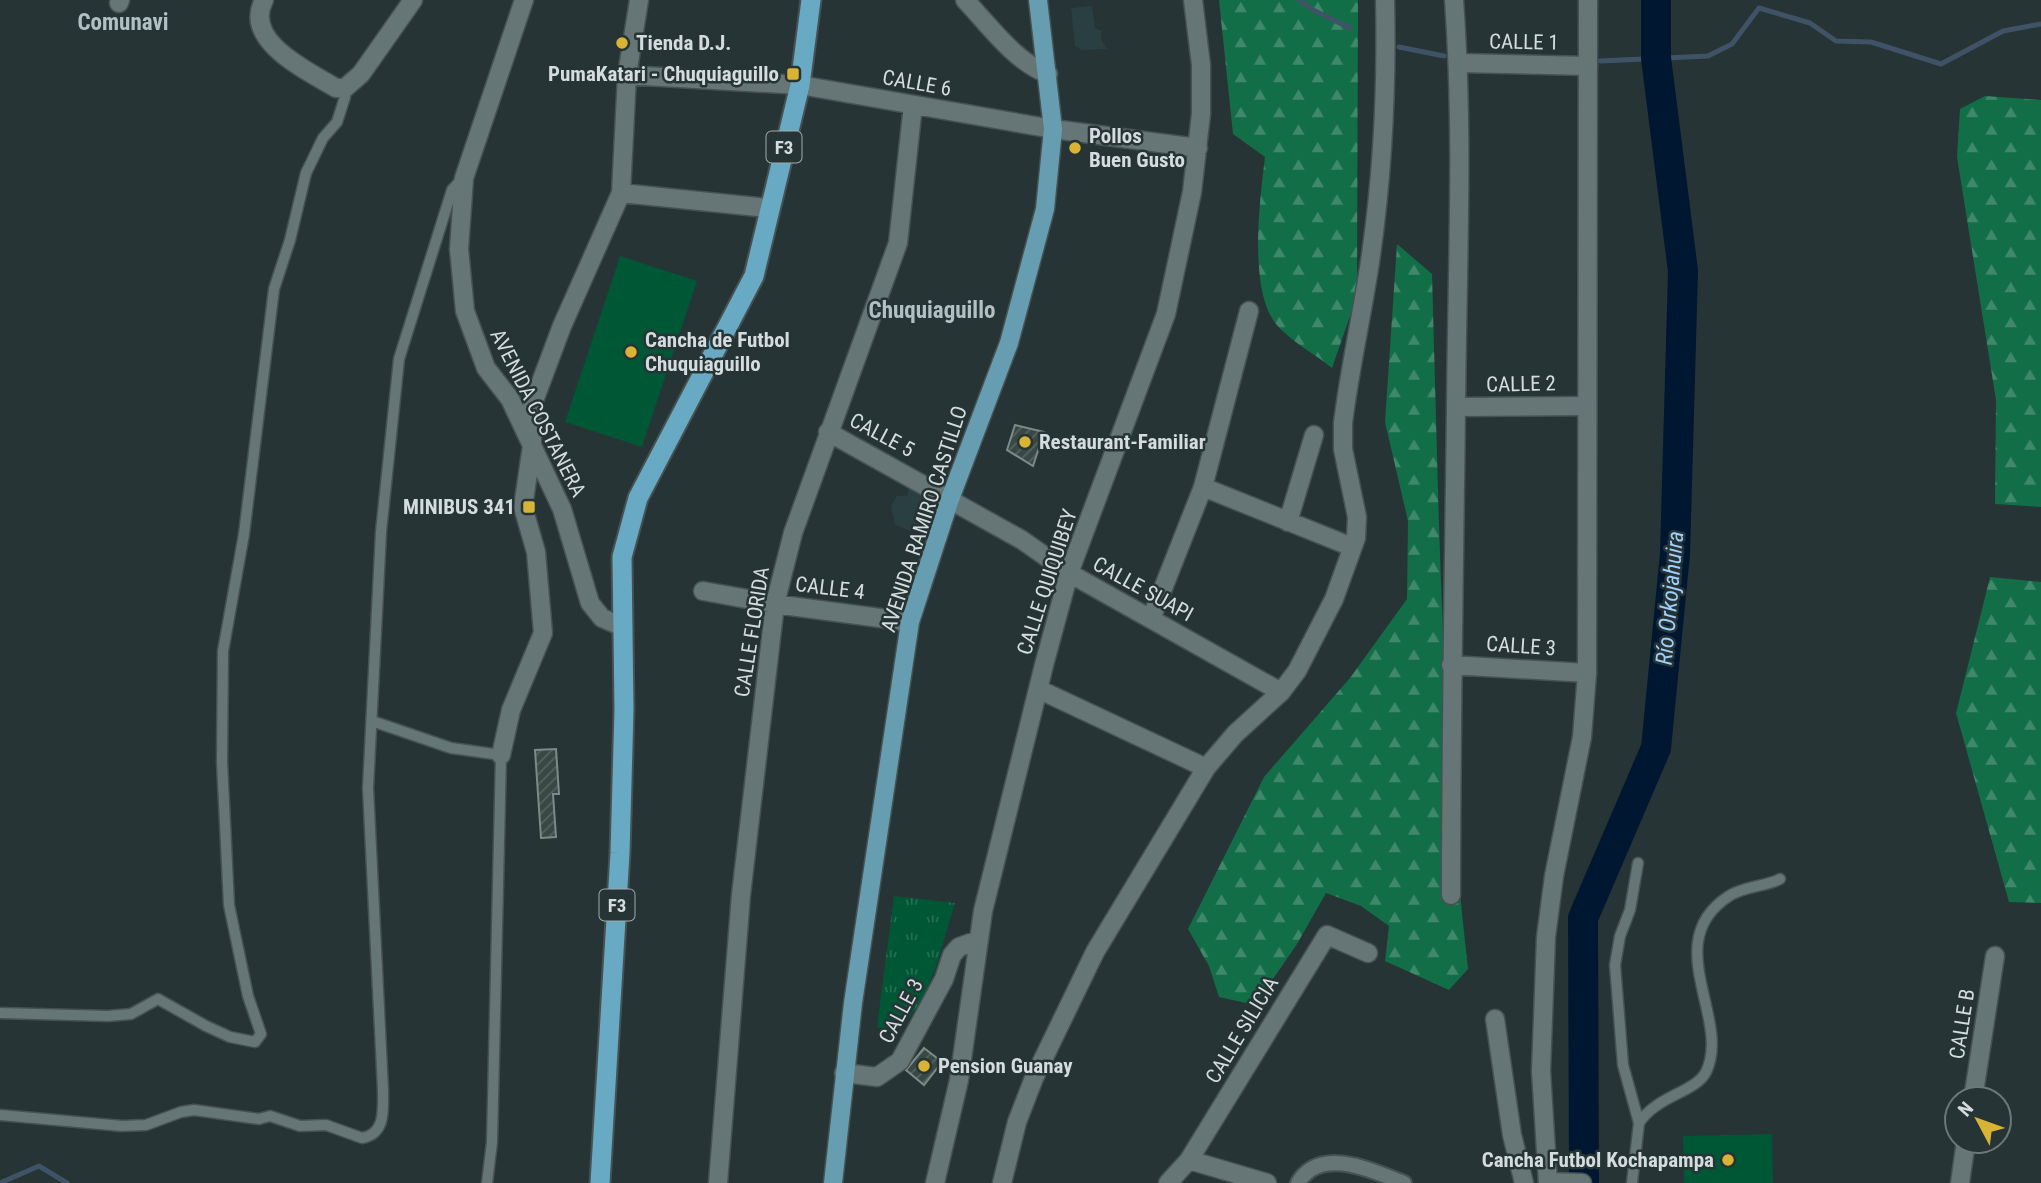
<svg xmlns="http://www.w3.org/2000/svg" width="2041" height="1183" font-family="'Roboto Condensed',sans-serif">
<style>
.built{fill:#293f42}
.grass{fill:url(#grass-tufts)}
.forest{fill:url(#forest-firs)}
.pitch{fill:#005735}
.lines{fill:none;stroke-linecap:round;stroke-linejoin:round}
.stream{stroke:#405265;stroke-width:5}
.river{stroke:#001731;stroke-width:30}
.building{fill:url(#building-hatch);stroke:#7c8b88;stroke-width:2}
.service-casing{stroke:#465153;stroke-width:13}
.pedestrian-casing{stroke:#465153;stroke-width:18}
.minor-casing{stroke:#465153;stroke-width:21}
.secondary-casing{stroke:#465153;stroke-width:21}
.primary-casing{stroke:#465153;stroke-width:21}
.trunk-casing{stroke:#465153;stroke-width:23}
.service{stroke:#667576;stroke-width:10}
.pedestrian{stroke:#667576;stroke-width:14}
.minor{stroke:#667576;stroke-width:18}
.secondary{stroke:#667576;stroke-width:18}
.primary{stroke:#679db0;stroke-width:18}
.trunk{stroke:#68aac4;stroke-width:19}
.poi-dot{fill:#d9b334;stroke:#263435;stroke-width:2.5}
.labels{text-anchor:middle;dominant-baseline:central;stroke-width:5;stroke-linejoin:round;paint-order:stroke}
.shield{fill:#263435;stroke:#a0aaab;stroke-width:2}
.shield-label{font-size:19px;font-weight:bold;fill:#d4dcdd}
.street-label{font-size:21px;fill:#d4dcdd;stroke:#263435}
.poi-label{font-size:21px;font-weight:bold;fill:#d4dcdd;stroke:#263435;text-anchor:start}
.neighbourhood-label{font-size:23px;font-weight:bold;fill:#b1c1c3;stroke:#263435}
.water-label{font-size:23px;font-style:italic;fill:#a0cefb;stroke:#263435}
</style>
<defs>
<pattern id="grass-tufts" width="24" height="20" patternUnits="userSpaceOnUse" patternTransform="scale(1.75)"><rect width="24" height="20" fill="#005735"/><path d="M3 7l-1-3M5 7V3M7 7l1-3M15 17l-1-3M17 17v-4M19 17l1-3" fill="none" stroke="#246f52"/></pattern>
<pattern id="forest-firs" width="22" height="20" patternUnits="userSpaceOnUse" patternTransform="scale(1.75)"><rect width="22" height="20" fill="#126e47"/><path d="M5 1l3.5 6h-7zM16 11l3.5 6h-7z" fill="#3f896a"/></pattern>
<pattern id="building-hatch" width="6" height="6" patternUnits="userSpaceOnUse" patternTransform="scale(1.75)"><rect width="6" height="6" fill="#3a4845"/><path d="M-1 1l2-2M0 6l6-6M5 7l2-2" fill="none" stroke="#56625f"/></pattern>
</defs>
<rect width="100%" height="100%" fill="#263435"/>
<path class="built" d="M1092 6 1095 28 1102 31 1101 39 1107 49 1082 50 1075 46 1071 8Z
M910 485 922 487 929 499 939 502 922 535 895 525 891 506 897 496H907Z"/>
<path class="grass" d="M894 896 955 903C941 944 932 1009 891 1032L877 1027Z"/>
<path class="forest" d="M1219 0H1358L1357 296 1332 368C1315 354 1290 341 1276 324 1248 289 1260 199 1265 157L1233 134Z
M1985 96 2041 100V507L1995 504 1996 400 1957 157 1960 109Z
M1397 244 1432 274C1439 506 1441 738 1468 969L1449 990 1385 961 1389 926 1361 906 1326 893 1297 944 1255 1005 1219 997 1209 966 1188 929 1264 777 1350 678 1407 599 1408 521 1385 422Z
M1990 577 2041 582V903L2009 902 1956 713Z"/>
<path class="pitch" d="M620 256 697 281 642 447 565 422Z
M1772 1134 1773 1183H1684L1683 1136Z"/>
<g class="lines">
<path class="stream" d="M1300 0 1313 10 1350 28
M1399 47 1444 56
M1600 61 1708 56 1732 44 1759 8 1810 23 1836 41 1871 42 1941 64 2003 31 2041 24
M0 1183 39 1166 67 1183"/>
<path class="river" d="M1584 1183 1583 918 1656 748 1675 554 1683 271 1656 58V0"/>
</g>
<path class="building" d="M1015 425 1044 432 1033 466 1007 450Z
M556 749 559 794H553L556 837 541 838 535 750Z
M924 1048 942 1062 924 1085 906 1070Z"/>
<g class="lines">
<defs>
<path id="service" d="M372 721 451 748 501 755 492 1142 487 1183
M0 1013 108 1016 131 1014 158 999 206 1026 230 1037 255 1042 261 1034 248 996 229 905 222 762 223 651 244 534 274 289 290 240 306 173 323 138 337 122 345 97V88
M0 1115 122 1126 146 1125 181 1112 194 1110 259 1119 270 1116 300 1126 326 1125 362 1138C386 1134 383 1109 383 1090L368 788 381 532 399 359 452 190 463 178
M1639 1123C1656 1096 1696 1092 1706 1072 1732 1019 1658 942 1729 896 1745 886 1764 887 1780 879
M1632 1183 1639 1123 1623 1065 1615 965 1620 936 1630 910 1638 863"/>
<path id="pedestrian" d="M1298 1183C1320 1145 1373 1171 1404 1183"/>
<path id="minor" d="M264 0C242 41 308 71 336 88H345L361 74 413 0
M524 0 464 178 459 249 465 311 486 368 510 399 562 509 590 603 602 618 621 626
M965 0C989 25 1015 62 1048 74
M119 3 120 0
M1459 63 1588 66
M627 75 800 85 1053 129 1198 148
M621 193 768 208
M1456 407 1586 406
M828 432 1022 540 1069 573 1281 692
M1203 487 1352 547
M1288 522 1314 435
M703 591 775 604 910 622
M1151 619 1203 487 1249 311
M1451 665 1587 673
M1038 689 1206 768
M501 755 511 710 543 633 536 552 523 507 532 446V406L562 326 621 193 627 75 639 0
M1451 895C1451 732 1454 570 1456 408 1457 272 1464 136 1454 0
M1495 1019 1512 1135 1524 1183
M844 1073 877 1077 900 1061 944 979 952 955 959 947 978 940
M1973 1099 1995 956
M1189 1160 1267 1183
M1548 1182 1582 1183
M718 1183 741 895 775 604 793 533 898 243 913 105
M935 1183 959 1080 983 911 1044 665 1069 573 1166 314 1192 192 1201 114V65L1193 0
M1168 1183 1189 1160 1327 935 1368 953
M1960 1183 1966 1141"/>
<path id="secondary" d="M1002 1183 1017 1122 1034 1078 1095 952 1206 768 1235 734 1281 692 1297 671 1334 599 1356 538 1357 517 1343 449V423C1350 366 1363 311 1371 255 1383 170 1387 85 1385 0
M1548 1183 1541 1071 1546 937 1554 876 1582 737 1587 673 1588 0"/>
<path id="primary" d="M833 1183 853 1003 910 622 950 499 1009 343 1045 209 1053 129 1038 0"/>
<path id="trunk" d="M600 1183 620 853 624 710 622 557 638 498 754 276 800 85 811 0"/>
</defs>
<use href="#service" class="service-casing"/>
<use href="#pedestrian" class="pedestrian-casing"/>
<use href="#minor" class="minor-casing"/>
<use href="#secondary" class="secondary-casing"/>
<use href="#primary" class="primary-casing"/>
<use href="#trunk" class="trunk-casing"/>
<use href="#service" class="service"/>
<use href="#pedestrian" class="pedestrian"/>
<use href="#minor" class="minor"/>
<use href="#secondary" class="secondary"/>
<use href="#primary" class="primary"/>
<use href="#trunk" class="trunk"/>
</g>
<g class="poi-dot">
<circle cx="622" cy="43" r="7"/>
<rect x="786" y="67" width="14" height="14" rx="3.5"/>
<circle cx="1075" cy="148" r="7"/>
<circle cx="631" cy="352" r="7"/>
<circle cx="1025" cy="442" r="7"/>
<rect x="522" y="500" width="14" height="14" rx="3.5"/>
<circle cx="924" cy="1066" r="7"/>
<circle cx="1728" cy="1160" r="7"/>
</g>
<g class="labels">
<g class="shield">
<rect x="766.5" y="131.5" width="35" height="31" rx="5"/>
<rect x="599.5" y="889.5" width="35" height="31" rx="5"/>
</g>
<g class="shield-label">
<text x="784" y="147">F3</text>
<text x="617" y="905">F3</text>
</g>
<g class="street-label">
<text transform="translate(1524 42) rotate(1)">CALLE 1</text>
<text transform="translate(917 83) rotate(10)">CALLE 6</text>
<text transform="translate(1521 384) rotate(-1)">CALLE 2</text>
<text transform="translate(538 413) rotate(63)">AVENIDA COSTANERA</text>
<text transform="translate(882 435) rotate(28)">CALLE 5</text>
<text transform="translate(924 519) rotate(-72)">AVENIDA RAMIRO CASTILLO</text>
<text transform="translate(1047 582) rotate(-72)">CALLE QUIQUIBEY</text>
<text transform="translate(830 588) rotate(7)">CALLE 4</text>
<text transform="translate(1143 589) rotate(29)">CALLE SUAPI</text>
<text transform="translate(752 632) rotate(-81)">CALLE FLORIDA</text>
<text transform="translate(1521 646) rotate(4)">CALLE 3</text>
<text transform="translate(901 1011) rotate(-62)">CALLE 3</text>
<text transform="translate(1962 1024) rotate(-81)">CALLE B</text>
<text transform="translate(1242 1030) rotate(-59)">CALLE SILICIA</text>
</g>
<g class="poi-label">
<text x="636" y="43">Tienda D.J.</text>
<text x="779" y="74" text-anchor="end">PumaKatari - Chuquiaguillo</text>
<text x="1089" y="136">Pollos<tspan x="1089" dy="24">Buen Gusto</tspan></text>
<text x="645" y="340">Cancha de Futbol<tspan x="645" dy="24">Chuquiaguillo</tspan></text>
<text x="1039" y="442">Restaurant-Familiar</text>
<text x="515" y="507" text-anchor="end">MINIBUS 341</text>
<text x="938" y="1066">Pension Guanay</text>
<text x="1714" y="1160" text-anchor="end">Cancha Futbol Kochapampa</text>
</g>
<g class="neighbourhood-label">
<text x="123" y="22">Comunavi</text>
<text x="932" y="310">Chuquiaguillo</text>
</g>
<g class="water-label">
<text transform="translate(1670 598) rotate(-85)">Río Orkojahuira</text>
</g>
</g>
<g transform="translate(1978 1120) rotate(311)"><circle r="33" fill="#263435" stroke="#6c7778" stroke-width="2"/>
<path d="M0-5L12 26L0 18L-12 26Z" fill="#d9b334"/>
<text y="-10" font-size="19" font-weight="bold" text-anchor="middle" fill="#d4dcdd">N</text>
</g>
</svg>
